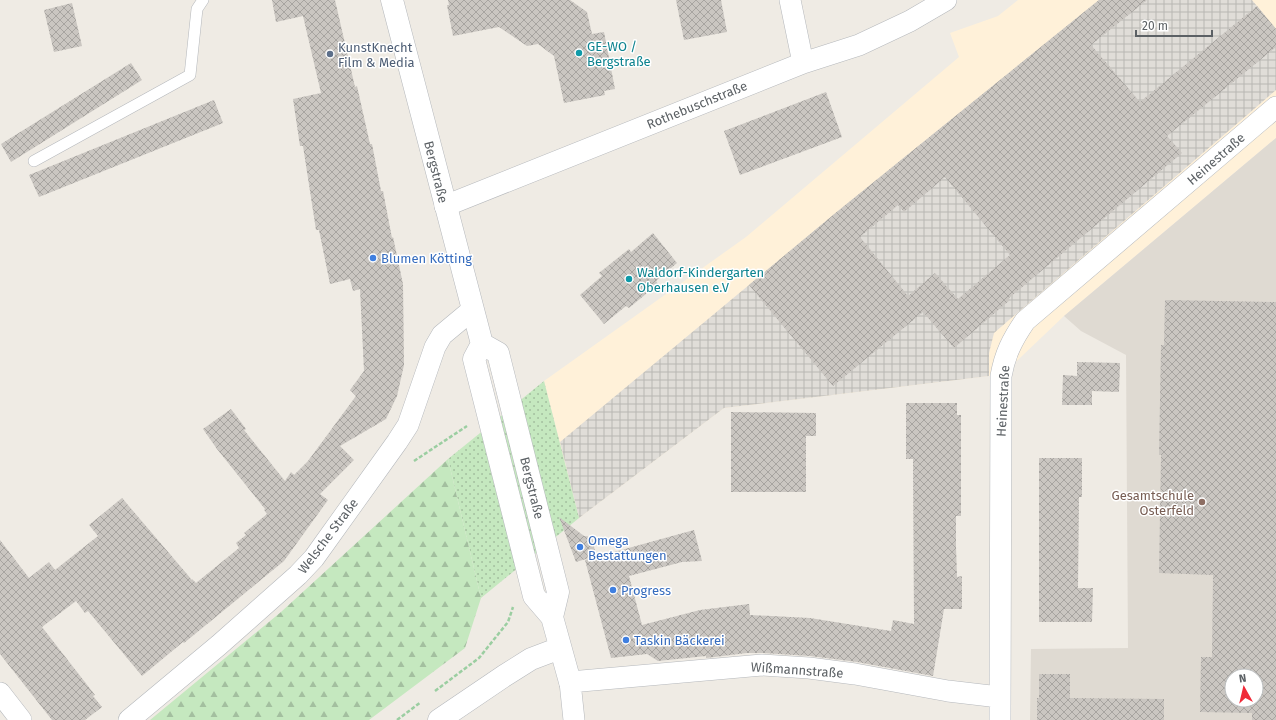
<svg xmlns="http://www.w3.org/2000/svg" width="1276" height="720" font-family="'Fira Sans',sans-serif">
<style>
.commercial{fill:#fff1d9}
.industrial{fill:url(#industrial-grid)}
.education{fill:#dfdad2;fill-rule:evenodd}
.green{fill:url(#green-dots)}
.forest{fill:url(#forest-firs)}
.building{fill:url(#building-cross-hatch);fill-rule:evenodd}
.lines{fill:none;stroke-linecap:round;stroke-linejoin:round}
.service-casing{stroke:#b5b8bc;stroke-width:12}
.minor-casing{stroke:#b5b8bc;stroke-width:22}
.tertiary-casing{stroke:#b5b8bc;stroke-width:23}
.path{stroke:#9bcea1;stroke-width:2.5;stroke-dasharray:4 2;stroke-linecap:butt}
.service{stroke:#fff;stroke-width:11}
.minor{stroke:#fff;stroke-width:21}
.tertiary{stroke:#fff;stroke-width:22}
.culture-dot{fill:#0f9aa8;stroke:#fff;stroke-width:1.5}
.service-dot{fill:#5c6f8a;stroke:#fff;stroke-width:1.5}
.shop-dot{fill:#3f7fe0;stroke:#fff;stroke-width:1.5}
.education-dot{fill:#8d6e63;stroke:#fff;stroke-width:1.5}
.labels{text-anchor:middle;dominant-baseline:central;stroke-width:3;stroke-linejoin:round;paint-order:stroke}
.culture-label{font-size:13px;fill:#0d838f;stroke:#fff;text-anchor:start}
.service-label{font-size:13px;fill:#4e5e75;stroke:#fff;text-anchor:start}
.street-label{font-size:13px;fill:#5c6165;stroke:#fff}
.shop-label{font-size:13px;fill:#366cbe;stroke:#fff;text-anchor:start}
.education-label{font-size:13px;fill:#785e54;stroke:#fff;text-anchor:end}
</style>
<defs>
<pattern id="industrial-grid" width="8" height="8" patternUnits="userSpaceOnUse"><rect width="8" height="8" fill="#e0ddd8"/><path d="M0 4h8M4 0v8" fill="none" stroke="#b9b7b3"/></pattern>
<pattern id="green-dots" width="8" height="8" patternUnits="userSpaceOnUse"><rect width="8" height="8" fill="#c5e8bf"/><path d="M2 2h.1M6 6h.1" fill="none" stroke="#a3bf9f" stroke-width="1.8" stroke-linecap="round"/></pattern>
<pattern id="forest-firs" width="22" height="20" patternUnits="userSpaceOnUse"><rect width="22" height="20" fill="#c5e8bf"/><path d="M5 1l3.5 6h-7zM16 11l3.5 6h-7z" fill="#a3bf9f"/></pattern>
<pattern id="building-cross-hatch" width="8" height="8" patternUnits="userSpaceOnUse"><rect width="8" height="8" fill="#cac6c1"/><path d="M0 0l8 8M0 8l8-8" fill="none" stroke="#a7a4a0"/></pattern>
</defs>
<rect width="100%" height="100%" fill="#efebe4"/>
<path class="commercial" d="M1018 0H1276V138L1064 316 1001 376H989L724 408 579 518 544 381 746 237 959 57 950 33 998 16Z"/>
<path class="industrial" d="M1099 0H1252L1276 29V90L994 333 989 353V376L724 408 579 518 560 442 838 211Z"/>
<path class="education" d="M1276 138V720H1030L1031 649 1128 648 1126 355 1081 331 1064 316ZM1232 676H1256V700H1232Z"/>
<path class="green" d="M544 381 579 518 481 598 448 459Z"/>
<path class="forest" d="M448 459 481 598 465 648 369 720H150L281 612Z"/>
<path class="building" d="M272 0H335L355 87 357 86 370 144H372L381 191H383L392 238 393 237 403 284 404 365 397 396 386 419 340 446 354 460 320 494 328 500 284 561 184 643 183 642 142 676 88 611 85 613 76 601 42 627 95 695 93 696 102 707 85 720H52L0 654V540L29 578 49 562 55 570 98 536 89 525 122 498 192 580V579L196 583 239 548 236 543 246 535 244 533 267 514 264 510 265 509 217 449 203 429 231 409 246 429 244 430 285 481 291 472 294 475 308 461 356 396 350 390 364 371 360 289 353 291 350 279 330 284 319 230H316L303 146H300L293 99 321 93 303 16 276 22Z
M448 0H570L587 12 592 34 604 32 615 89 604 91 605 95 564 103 554 56 538 44 527 46 499 27 453 36 447 5H449Z
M676 0H721L727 32 684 40Z
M1099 0H1147L1091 45 1140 102 1257 6 1276 29V47L1167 136 1182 153 1009 298 1010 300 954 348 923 312 833 386 749 285 838 211ZM945 177 1010 255 958 299 935 273 908 296 860 237 898 205 904 212Z
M72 3 82 46 54 52 44 10Z
M131 63 142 80 11 162 1 144Z
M826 92 842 137 740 175 724 131Z
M214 100 223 123 39 197 29 175Z
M653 233 677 263 656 281 658 284 629 308 626 306 604 324 580 295 602 276 599 273 629 249 631 252Z
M1165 300 1276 302V720H1252V713L1200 712 1201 657H1212L1213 575 1159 573 1161 455H1159L1161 345H1164ZM1232 676H1256V700H1232Z
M1077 362 1120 363 1119 392 1092 391V405H1062L1063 375 1077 376Z
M906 403H957V415H961V516H956V546L957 577 962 576V609H944L933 676 857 662 810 656 763 653H747L706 658V656L658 661 647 654 611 658 585 560 694 530 702 561 682 562 629 576 642 625 700 610 749 604 750 615 810 618 891 631 893 620 914 624 913 459H906Z
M731 412 816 413V436H806V492H731Z
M1039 458H1082V497H1079L1078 588H1093L1092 622H1039Z
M559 517 584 536 592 537 596 556 576 562Z
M1039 674H1070V698L1164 699V720H1037V698H1039Z"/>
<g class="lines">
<defs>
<path id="service" d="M34 161 190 75 197 9 203 0"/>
<path id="minor" d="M790 0 803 63
M445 206 803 63 859 45 910 21 946 0
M0 693 21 720
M129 720 219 645 298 575 314 558 397 442 408 425 435 347 442 335 472 310
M574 720 570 682 762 665 809 668 855 674 948 691 999 697
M1000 720 1001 376C1005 354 1012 340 1025 321L1276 107"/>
<path id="tertiary" d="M392 0 482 344 474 359 528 572 534 596 552 617
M482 344 498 353 558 592 552 617 570 682
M439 720 504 676 531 659 560 648"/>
</defs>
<use href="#service" class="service-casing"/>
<use href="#minor" class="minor-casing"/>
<use href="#tertiary" class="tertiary-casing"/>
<path class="path" d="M414 461 467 426
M435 691 479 658 508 622 513 607
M397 720 421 702"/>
<use href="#service" class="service"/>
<use href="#minor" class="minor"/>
<use href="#tertiary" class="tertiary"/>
</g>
<g class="culture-dot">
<circle cx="579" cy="53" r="4"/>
<circle cx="629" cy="279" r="4"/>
</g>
<circle class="service-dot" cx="330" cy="54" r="4"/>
<g class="shop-dot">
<circle cx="373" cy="258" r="4"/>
<circle cx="580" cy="547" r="4"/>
<circle cx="613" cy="590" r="4"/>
<circle cx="626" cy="640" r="4"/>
</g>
<circle class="education-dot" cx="1202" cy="502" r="4"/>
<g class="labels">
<g class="culture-label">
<text x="587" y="46">GE-WO /<tspan x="587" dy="15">Bergstraße</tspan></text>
<text x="637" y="272">Waldorf-Kindergarten<tspan x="637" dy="15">Oberhausen e.V</tspan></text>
</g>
<g class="service-label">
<text x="338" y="47">KunstKnecht<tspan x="338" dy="15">Film &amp; Media</tspan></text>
</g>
<g class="street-label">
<text transform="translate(697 105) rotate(-22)">Rothebuschstraße</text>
<text transform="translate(1216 159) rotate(-41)">Heinestraße</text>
<text transform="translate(436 172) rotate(76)">Bergstraße</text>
<text transform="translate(1003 401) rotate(-87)">Heinestraße</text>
<text transform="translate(532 488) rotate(76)">Bergstraße</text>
<text transform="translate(328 536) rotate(-53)">Welsche Straße</text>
<text transform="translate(797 670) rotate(4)">Wißmannstraße</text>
</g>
<g class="shop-label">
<text x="381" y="258">Blumen Kötting</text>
<text x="588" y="540">Omega<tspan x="588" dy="15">Bestattungen</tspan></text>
<text x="621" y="590">Progress</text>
<text x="634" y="640">Taskin Bäckerei</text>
</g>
<g class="education-label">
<text x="1194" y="495">Gesamtschule<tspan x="1194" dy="15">Osterfeld</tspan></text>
</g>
</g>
<g transform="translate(1244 688) rotate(352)"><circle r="19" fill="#ffffff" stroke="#bec0c1"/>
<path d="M0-3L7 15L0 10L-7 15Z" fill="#f02937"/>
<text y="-6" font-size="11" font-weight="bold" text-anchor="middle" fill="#5c6165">N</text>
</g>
<path d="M1136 30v6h76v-6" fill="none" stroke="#5c6165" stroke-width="2"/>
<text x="1142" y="30" font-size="12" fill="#5c6165" stroke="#ffffff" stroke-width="3" paint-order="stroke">20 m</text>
</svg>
